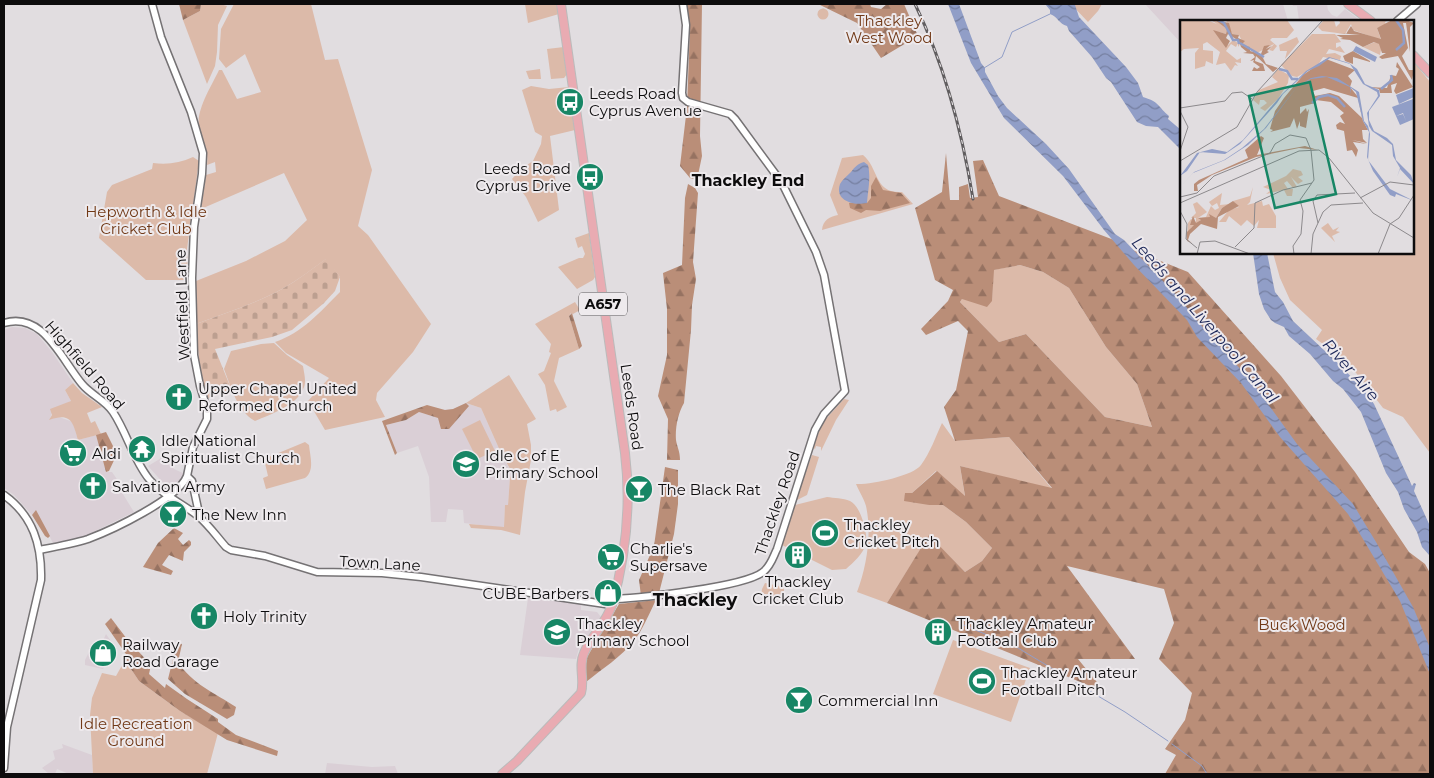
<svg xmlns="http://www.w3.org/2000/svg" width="1434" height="778" font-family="Montserrat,sans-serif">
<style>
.built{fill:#dacfd6}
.green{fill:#dcbaa9}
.forest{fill:url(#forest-firs);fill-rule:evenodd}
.cemetery{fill:url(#cemetery-stones)}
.water{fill:url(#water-waves)}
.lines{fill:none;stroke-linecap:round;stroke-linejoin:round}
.stream{stroke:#919ec7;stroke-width:1}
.tertiary-casing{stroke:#757274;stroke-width:9}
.primary-casing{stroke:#bbb;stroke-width:10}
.tertiary{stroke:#fff;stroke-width:6}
.primary{stroke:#e9abb2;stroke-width:8}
.rail-casing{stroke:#605d5f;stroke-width:3}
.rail{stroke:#eeeaed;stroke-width:1;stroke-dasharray:4;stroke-linecap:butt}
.labels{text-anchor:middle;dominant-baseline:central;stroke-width:4;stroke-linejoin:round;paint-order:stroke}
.shield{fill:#eeeaed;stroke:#504f50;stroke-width:1}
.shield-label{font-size:14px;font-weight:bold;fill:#0d0c0d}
.park-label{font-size:15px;fill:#713917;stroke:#eeeaed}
.poi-label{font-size:15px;fill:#0d0c0d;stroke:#eeeaed;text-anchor:start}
.street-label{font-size:15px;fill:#0d0c0d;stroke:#eeeaed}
.neighbourhood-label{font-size:16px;font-weight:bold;fill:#0d0c0d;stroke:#eeeaed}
.water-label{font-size:16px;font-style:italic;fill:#1b2658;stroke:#eeeaed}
.quarter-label{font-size:18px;font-weight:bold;fill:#0d0c0d;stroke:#eeeaed}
.inset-river{fill:none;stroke:#919ec7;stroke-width:2.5}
.inset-road{fill:none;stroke:#8c898c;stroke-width:1}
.view{fill:#178665;fill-opacity:0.15;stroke:#178665;stroke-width:2.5}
.inset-edge{fill:none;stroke:#0d0c0d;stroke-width:2.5}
</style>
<defs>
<pattern id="forest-firs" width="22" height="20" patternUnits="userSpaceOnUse" patternTransform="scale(1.25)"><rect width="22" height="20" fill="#ba8e78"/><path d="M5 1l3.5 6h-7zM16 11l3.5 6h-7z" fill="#967261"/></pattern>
<pattern id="cemetery-stones" width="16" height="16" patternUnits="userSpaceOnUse" patternTransform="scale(1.25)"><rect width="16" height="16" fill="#dcbaa9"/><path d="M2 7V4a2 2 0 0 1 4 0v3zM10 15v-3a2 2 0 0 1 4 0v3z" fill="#bc9f90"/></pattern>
<pattern id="water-waves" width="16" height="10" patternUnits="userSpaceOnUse" patternTransform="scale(1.25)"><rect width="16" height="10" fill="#919ec7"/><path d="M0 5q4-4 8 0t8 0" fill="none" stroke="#757fa0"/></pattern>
</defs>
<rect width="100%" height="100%" fill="#e1dde0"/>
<path class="built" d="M1145 4H1283L1288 21H1182L1181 43Z
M1292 4H1327L1328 10 1332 15 1337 17 1345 9 1361 21H1299L1297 6H1293Z
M12 327 25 328 37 334 52 352 73 383 65 390 71 401 52 412 50 419 59 417 73 422 78 440 96 435 106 472H112L123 488 121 491 134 512 83 537 53 543 36 511 32 515 14 495 4 488V330Z
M466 403 481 408 501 453 513 475 510 477 508 505 505 506 504 528 464 523 463 510 448 509 446 522H431L429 477 418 446 397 453 386 425 406 420 419 412 438 418 442 410 453 409Z
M163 457 174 469 185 474 178 482 171 487 165 485 148 466Z
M528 598 581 602V610L597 612 601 617 579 648 576 659 520 655Z
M106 634 115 647 103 669 85 665V660L93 644 100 647Z
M62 744 92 755 93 774H69L57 769 55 774H49L42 768 55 759 53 751 63 748Z
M327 763 372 767 395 766 398 774H325Z"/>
<path class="green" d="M201 4H220L227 6 218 25 217 52 215 66 207 84 183 20 200 11Z
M234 4H311L325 60 338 59 372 170 358 226 368 235 431 324 413 352 377 393 376 400 385 417 325 430 308 401 329 378 286 353 275 342C302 333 320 312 340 292V277L326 259C312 269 298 280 282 289 255 304 225 313 196 324V281L246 261 285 241 307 220 284 173 201 209 206 175 216 172 215 162 207 165C209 145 201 142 199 126 196 110 212 85 219 70H222L237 99 261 92 245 54 226 68 219 59 221 29Z
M525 4H557L559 14 528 23Z
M1071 4H1102L1098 11 1088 22Z
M564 47 568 73 564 78 551 79 547 49Z
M1413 61 1430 82V453L1403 417 1383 408 1353 369 1337 354 1316 339 1322 330 1290 300 1280 278 1273 253 1413 252Z
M540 69 541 79H529L526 71Z
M531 86 549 89 569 87 575 130 550 136 559 210 538 222 526 197 512 179 521 169 533 161 541 144 542 136 535 132 522 90Z
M863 155C879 168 874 194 902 192L913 204 822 230C823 220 829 217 838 215L830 195 842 158Z
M193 157 199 161 187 249 188 280H146L99 238 107 192 112 185 152 169 153 163C167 165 180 163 193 157Z
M589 233 595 277 593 280 577 289 558 267 579 258H583L585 254 582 246 578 248 575 238Z
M1020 265 1043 272 1069 288 1106 347 1137 384 1152 427 1105 417 1026 334 999 342 960 302 962 299 992 300 993 270Z
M575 302 580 310 573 314 571 313 569 316 579 349 559 358 554 381 567 407 557 412 556 409 550 411 545 385 538 374 544 371 551 353 549 352 551 344 535 324Z
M274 343 287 355 303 366C304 373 307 383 303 389 296 406 271 414 255 421 237 411 231 387 224 369L231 351 261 344Z
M509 375 536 419 527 424 531 445V460L525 492 520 535 501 530 471 528 469 524 504 527 505 505H508L510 477 513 474 501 453 481 408 466 403Z
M73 383 82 393 102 407 87 413 91 423 95 421 101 434 78 440C73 422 71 412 49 420L52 415 50 409 71 401 65 390Z
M844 399 849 400 836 420 821 451V447L816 446 815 449 812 447 824 421Z
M480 420 495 451 477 459 462 429Z
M942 423 955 441 1009 437 1052 489 960 466 965 497 936 471 912 493 929 505H943L966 522 992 548 982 561 965 572 929 536 887 603 857 592C867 566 872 533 866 506 864 499 859 491 856 484 870 485 913 476 921 465 930 453 936 436 942 423Z
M305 442 309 445C310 456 315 471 305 478L266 489 263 478 268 476 264 459Z
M812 455 819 457 807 495 795 501Z
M827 497C834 498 843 498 850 501 861 506 868 534 866 544 863 554 853 563 846 569L832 570 782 545 795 505Z
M765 583 784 587V597L761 596 762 589Z
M268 612 273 613 275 615 264 624 262 621 263 617Z
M953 640 1030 668 1011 722 933 694Z
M125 660 139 681 180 711 218 733 207 774H93L90 715 92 698 102 673 116 676Z"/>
<path class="forest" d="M179 4H201L200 11 183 20Z
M686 4H702L700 136 702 156 697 180 690 178 680 166 687 107 690 28Z
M818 4H870L871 7 881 9 887 4H904L918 36 881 58 857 23Z
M946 153 950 200H959V187L968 184 970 198 978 197 973 161 983 160 999 196 1114 240 1116 243 1188 272 1281 376 1355 472 1409 552 1425 564 1430 573V774H1165L1176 755 1165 749 1185 720 1192 693 1159 659 1174 623 1164 589 1067 566 1135 659H1078L1105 692 887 603 929 535 965 572 982 561 992 548 966 522 943 505H929L904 501 905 493H912L937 471 965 496 960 466 1052 488 1009 437 955 441 944 407 956 390 968 331 958 321 926 335 921 329 948 301 953 290 935 280 915 208 942 192ZM1020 265 1043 272 1069 288 1106 347 1137 384 1152 427 1105 417 1026 334 999 342 960 302 962 299 987 307 992 301 994 270Z
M876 177 883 190 901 193 910 203 880 211 866 210 861 213 850 208 849 203H867L871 198V186Z
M688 184 695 188 698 193 693 262 696 279 692 305 691 330 684 403C678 413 675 428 676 440 677 447 680 451 680 460H667L668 419 658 396 667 355V309L663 273 682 265 685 198Z
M572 313 582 346 579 349 569 316Z
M466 403 469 406 449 429H441L438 418 419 412 406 420 386 425 397 453 395 455 382 421 427 405 445 410 453 409Z
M106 432 117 454 109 471 106 472 96 435Z
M665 467 678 470V504L674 534 659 593 641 596 639 580 654 546Z
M36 510 50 536 48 538 45 536 32 515Z
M174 528 183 533 178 539 183 545 189 540 191 542V545L184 552 183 561 169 555 162 565 173 571 171 575 143 567 158 543Z
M656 600C649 614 643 629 634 641 621 657 602 669 586 682L585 668 587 657 619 604Z
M111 618 127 639 151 665 149 674 165 688 166 684 187 699 218 719V722L236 735 278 751 277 756 227 740 180 711 139 681 125 660 128 657 105 624Z
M177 643 182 644 178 662C192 684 215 693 236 707L234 715 227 719 185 694 168 679Z"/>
<path class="cemetery" d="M817.5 14a5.5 5.5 0 1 1 11 0a5.5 5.5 0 1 1-11 0Z
M327 258 340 277 335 291 324 303 292 330 272 337 215 349 232 391 208 398C199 373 198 350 196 324 225 313 255 304 282 289 298 280 312 269 327 258Z"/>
<path class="water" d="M948 4H959L981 63 985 68V72L998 96 1007 108 1046 144 1069 169 1115 234 1124 240 1179 298 1206 331 1252 382 1297 444 1353 504 1376 542 1413 607 1430 648V674L1400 601 1348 514 1280 437 1241 383 1197 337 1187 320 1134 265 1104 230 1063 176 1004 118 971 63Z
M1045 4 1075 5 1079 17 1126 67 1138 83 1143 97C1160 102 1158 107 1169 116L1168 119 1181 130V150L1158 127 1146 126 1137 122 1111 82 1106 78 1092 57 1069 31 1067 26C1059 24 1058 17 1050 14V10Z
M864 162 868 165C871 178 868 190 867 203 855 206 834 201 840 184 842 180 847 176 851 172 855 167 857 164 864 162Z
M1253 253H1267L1275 292 1283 302 1293 321 1342 367 1367 394 1374 404 1412 486 1414 483 1416 484 1414 491 1430 526V556L1422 547 1417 532 1404 509 1398 492 1386 473 1361 412 1343 389 1333 381 1310 354 1289 336 1284 327 1275 323 1271 320 1264 309 1259 294Z"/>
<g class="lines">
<path class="stream" d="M984 68 1002 57 1012 32 1050 14
M959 623 1018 648 1063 675
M1076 683 1125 712 1168 741
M1172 744 1202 766 1207 774"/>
<defs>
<path id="tertiary" d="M152 4 161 37 191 112 203 153 202 174 194 227 192 278 194 355 200 386 207 409V419L193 447 187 476 192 481 200 518
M1397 21 1417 4
M4 323C43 311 61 359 82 384 91 395 105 400 113 412 127 433 133 459 149 479 162 495 182 503 198 516 209 525 217 537 226 547L231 550 265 556 317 572 382 573 421 577 612 605
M4 495C33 516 42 545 41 580L7 727 4 768
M39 550C55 547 72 544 88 539 112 530 178 499 187 476
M614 599C641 598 744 587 763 572 771 566 773 557 777 549L815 430 824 414 845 391 824 275 816 252 782 183 735 119 730 114 688 102 683 98 682 93 686 25 683 4"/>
<path id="primary" d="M1348 4 1371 21
M1413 55 1430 73
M502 774 517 761 581 693C585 680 578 666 584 653 591 636 606 623 612 605 626 556 631 503 625 453L561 4"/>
</defs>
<use href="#tertiary" class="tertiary-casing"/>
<use href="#primary" class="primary-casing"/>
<use href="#tertiary" class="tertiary"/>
<use href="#primary" class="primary"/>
<defs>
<path id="rail" d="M915 4C945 66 962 131 973 199"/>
</defs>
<use href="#rail" class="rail-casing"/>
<use href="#rail" class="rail"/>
</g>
<defs>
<symbol id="bus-disc" viewBox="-11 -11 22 22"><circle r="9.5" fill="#178665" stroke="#eeeaed"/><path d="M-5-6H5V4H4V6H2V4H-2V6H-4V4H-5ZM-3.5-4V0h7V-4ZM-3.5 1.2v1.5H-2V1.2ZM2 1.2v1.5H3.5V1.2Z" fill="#fff"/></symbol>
<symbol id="church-disc" viewBox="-11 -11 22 22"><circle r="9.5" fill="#178665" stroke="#eeeaed"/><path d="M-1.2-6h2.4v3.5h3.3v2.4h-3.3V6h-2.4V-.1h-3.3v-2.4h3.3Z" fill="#fff"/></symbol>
<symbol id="temple-disc" viewBox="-11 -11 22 22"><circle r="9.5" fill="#178665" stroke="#eeeaed"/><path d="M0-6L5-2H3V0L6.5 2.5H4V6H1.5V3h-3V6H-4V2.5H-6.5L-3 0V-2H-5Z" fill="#fff"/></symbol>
<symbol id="supermarket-disc" viewBox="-11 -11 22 22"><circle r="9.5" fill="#178665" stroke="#eeeaed"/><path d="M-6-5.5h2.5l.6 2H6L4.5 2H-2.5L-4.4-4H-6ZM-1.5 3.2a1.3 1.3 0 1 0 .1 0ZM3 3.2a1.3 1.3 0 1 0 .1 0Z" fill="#fff"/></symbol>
<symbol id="school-disc" viewBox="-11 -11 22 22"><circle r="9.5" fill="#178665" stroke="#eeeaed"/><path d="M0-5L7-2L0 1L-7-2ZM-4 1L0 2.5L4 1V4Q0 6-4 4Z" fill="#fff"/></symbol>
<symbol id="bar-disc" viewBox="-11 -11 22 22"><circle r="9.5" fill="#178665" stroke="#eeeaed"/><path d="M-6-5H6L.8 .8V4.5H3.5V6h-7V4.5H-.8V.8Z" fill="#fff"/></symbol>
<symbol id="stadium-disc" viewBox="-11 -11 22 22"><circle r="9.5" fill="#178665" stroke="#eeeaed"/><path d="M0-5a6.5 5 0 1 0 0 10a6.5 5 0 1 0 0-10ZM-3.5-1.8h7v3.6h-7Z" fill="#fff"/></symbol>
<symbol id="building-disc" viewBox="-11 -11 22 22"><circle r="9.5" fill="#178665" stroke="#eeeaed"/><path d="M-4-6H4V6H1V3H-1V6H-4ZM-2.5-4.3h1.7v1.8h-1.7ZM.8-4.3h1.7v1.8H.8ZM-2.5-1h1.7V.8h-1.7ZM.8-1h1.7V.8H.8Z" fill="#fff"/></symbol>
<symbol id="shop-disc" viewBox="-11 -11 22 22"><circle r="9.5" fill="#178665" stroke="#eeeaed"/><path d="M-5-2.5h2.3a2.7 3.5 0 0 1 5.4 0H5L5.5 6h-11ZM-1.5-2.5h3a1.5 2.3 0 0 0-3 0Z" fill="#fff"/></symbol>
</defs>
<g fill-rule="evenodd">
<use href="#bus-disc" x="554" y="86" width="32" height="32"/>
<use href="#bus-disc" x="574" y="161" width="32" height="32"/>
<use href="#church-disc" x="163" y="381" width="32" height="32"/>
<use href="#temple-disc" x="126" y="433" width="32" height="32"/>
<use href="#supermarket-disc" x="57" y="437" width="32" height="32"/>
<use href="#school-disc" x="450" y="448" width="32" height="32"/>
<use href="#church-disc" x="77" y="470" width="32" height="32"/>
<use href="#bar-disc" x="623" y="473" width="32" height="32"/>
<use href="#bar-disc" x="157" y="498" width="32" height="32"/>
<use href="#stadium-disc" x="809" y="517" width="32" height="32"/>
<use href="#building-disc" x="782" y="539" width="32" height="32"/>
<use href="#supermarket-disc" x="595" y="541" width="32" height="32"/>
<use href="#shop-disc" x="592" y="577" width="32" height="32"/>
<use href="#church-disc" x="188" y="600" width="32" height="32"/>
<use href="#school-disc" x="541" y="616" width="32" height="32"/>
<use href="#building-disc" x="922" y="616" width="32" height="32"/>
<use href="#shop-disc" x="87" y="637" width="32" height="32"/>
<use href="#stadium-disc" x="966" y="665" width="32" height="32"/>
<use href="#bar-disc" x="783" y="684" width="32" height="32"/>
</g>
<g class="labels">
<rect class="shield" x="579" y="292.5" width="48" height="23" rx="4"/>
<g class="shield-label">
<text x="603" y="304">A657</text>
</g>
<g class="park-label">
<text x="889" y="20">Thackley<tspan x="889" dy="17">West Wood</tspan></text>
<text x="146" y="211">Hepworth &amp; Idle<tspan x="146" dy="17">Cricket Club</tspan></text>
<text x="1302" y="624">Buck Wood</text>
<text x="136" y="723">Idle Recreation<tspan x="136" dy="17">Ground</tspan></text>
</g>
<g class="poi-label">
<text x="589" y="93">Leeds Road<tspan x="589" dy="17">Cyprus Avenue</tspan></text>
<text x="571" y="168" text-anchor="end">Leeds Road<tspan x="571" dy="17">Cyprus Drive</tspan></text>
<text x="198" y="388">Upper Chapel United<tspan x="198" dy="17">Reformed Church</tspan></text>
<text x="161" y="440">Idle National<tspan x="161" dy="17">Spiritualist Church</tspan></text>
<text x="92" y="453">Aldi</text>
<text x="485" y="455">Idle C of E<tspan x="485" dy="17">Primary School</tspan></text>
<text x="112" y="486">Salvation Army</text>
<text x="658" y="489">The Black Rat</text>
<text x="192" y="514">The New Inn</text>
<text x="844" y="524">Thackley<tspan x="844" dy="17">Cricket Pitch</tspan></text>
<text x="630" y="548">Charlie's<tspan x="630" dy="17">Supersave</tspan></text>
<text x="798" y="581" text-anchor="middle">Thackley<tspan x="798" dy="17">Cricket Club</tspan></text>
<text x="589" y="593" text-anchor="end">CUBE Barbers</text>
<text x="223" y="616">Holy Trinity</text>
<text x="576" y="623">Thackley<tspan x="576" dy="17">Primary School</tspan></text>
<text x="957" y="623">Thackley Amateur<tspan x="957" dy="17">Football Club</tspan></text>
<text x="122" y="644">Railway<tspan x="122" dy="17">Road Garage</tspan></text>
<text x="1001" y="672">Thackley Amateur<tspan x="1001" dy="17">Football Pitch</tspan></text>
<text x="818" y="700">Commercial Inn</text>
</g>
<g class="street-label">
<text transform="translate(182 305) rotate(-92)">Westfield Lane</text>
<text transform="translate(85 365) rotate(49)">Highfield Road</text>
<text transform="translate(632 407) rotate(82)">Leeds Road</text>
<text transform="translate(777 503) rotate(-71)">Thackley Road</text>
<text transform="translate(380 563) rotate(3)">Town Lane</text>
</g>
<g class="neighbourhood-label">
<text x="748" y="180">Thackley End</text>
</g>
<g class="water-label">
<text transform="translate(1205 320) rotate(49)">Leeds and Liverpool Canal</text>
<text transform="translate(1351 370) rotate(49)">River Aire</text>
</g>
<g class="quarter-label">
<text x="695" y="600">Thackley</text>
</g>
</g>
<g transform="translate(1180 20)">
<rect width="234" height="234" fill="#e1dde0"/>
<path d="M0 0H27L37 4 31 0H35L41 4 47 9 46 14 39 12V9L40 18 43 22 48 25 53 20 58 23 56 27 51 24 46 31 57 40 61 38V43L55 42 58 46 55 45 51 51 45 43 36 45 40 32 27 22 23 24V30L33 31V44L26 41 25 46 15 49V33L19 28 4 29 0 32ZM46 0H107L114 10 107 18H92L90 20 97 26 93 31 89 30 94 24 77 33 60 24 58 27V21H62L59 15 52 14ZM144 0H154L156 7 160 3 159 0H208L205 2 206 5 197 8 201 20 173 10 171 4 165 14 142 11 138 7ZM132 14H155L161 22 156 23V28L160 26 165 33 149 29 146 34 155 33 161 36 160 40 143 37 138 45 117 57 112 56 101 45ZM117 17 119 22 105 39 107 31H100L99 25ZM195 22 202 25 200 35 183 27ZM98 49 109 55 108 63 98 79 85 91 80 88 87 83 84 80H80L79 85 73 80 79 70 98 62 92 57ZM113 149 121 151 123 155 118 157 123 161 118 164 111 157 117 167 113 168 107 161 104 163 108 169H113L112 176H107L104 170 86 174 91 170 83 167 106 156ZM73 167 70 182 67 185 82 181 83 186 89 184 96 196V208H77L79 200 74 206 67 200 61 206 49 196 46 202H39L49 190 59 187 53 181 70 176ZM42 173 40 185 50 184 42 188 36 198 21 200 11 208 7 218 8 203 11 199 16 202V198H11L16 193 13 184 17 182 27 192 18 198 26 197 31 186 35 190 39 188 37 183 32 186 29 182ZM148 203 153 210 159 207 156 211 160 212 152 216 155 222 141 208Z" fill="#dcbaa9"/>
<path d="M35 0 49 3 52 14 59 15 58 18 65 21 61 25 70 27V31L81 34 84 26 90 25 86 29 92 26 87 31 89 32 82 36 86 44 98 48 93 52 76 36 75 41 83 44 85 51H72L74 47 77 49 80 47 73 42 74 40 70 41 75 37 73 34 63 33 67 32 61 27 59 21 48 14 46 18 50 21 46 28 33 10 46 14 47 9ZM212 0H226L234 3 230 7V32L226 3H223L228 28 222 36 229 50H234L232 60 218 36 202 39 199 37 206 33H202L199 24 194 22 183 27 170 20 160 19 163 18 156 15H180L158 13 166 14 171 6 174 11 201 19 197 8ZM173 31 190 41V42L173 37V44L165 41 163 36ZM146 39 175 50 168 56 172 61 170 67 178 77 183 101 188 110H182L183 119 187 123 172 120 187 124 173 122 178 130 176 137 172 130 167 131 164 111 157 109 156 105 160 102 165 104 160 96 164 93 151 82 136 80 135 83 120 87V94L126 88 127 92 129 89 126 108 120 106V101L117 109 114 98 110 107 90 112 93 110 90 109 95 91 104 78 123 55ZM144 68 178 78 182 98 159 76 150 73 135 76 133 71ZM217 42 233 67 216 74 214 71 217 63 211 65 212 73H200L199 69 189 67 207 68 211 55 216 56 219 49 216 47ZM81 116 84 118 77 135 125 126 138 130 119 128 76 137 32 155 17 165 18 171H14V164L19 160 68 138 65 130ZM53 181 59 186 38 197 37 209 21 204 10 214 8 220 12 223 7 221 6 213 14 205H10L13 196 16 203 21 200 18 198 30 197 29 194 36 198 42 188Z" fill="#ba8e78" fill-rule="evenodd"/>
<path d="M176 26 197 37 195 42 173 31ZM149 37 169 43 177 49 185 64 199 70 200 76 189 91V100L194 111 207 118 213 124 216 140 231 155 234 164 220 149 217 157 220 148 213 136 212 125 192 111 189 106 187 93 198 76 197 72 183 64 170 44 150 38 139 46 128 51 103 74 97 83 60 124 45 134 20 132 7 151 0 156 17 133 32 129 47 132 63 120 102 74 126 51ZM142 56 157 58 179 72 184 101 188 106 190 114 188 140 210 169 234 181 216 174 215 177 210 175 193 151 187 137 189 112 183 101 176 72 171 68V74L170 67 147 57 131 59 117 67 86 108 68 125 45 140 13 153 0 167 14 152 44 140 62 128 84 109 117 67 131 58ZM234 68V77L219 84 216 75ZM233 79 234 99 220 105 216 96 223 94 226 101 223 93 216 96 212 87Z" fill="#919ec7"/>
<path class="inset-river" d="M38 0 44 3 53 20H58L59 24M60 23 84 37M216 30 224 23 223 10 216 0M99 49 107 51 112 59H118M201 69 212 60 211 55M132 83 139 77 148 75 157 78 165 87"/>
<path class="inset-road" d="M0 88 45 81 52 73 62 72 72 79M0 91 8 107 0 131M0 141 57 107 77 72 143 0M137 175 175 173M137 175 133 181 138 203M0 177 17 173 34 156 90 133 95 124 110 115 126 118 131 130M180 178 210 162 234 165M0 183 119 131 139 130 149 138 193 193 234 218M0 191 7 204 6 219 17 228M55 227 74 208 75 183 103 170 132 163M17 234 20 222 35 221 70 234M114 234 113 226 121 214 123 191 120 180 134 160 131 130M131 234 133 214 143 192 151 185 183 183M198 234 210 204 219 198 234 175"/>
<path class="view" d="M130 62 156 174 95 188 69 76Z"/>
<rect width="234" height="234" class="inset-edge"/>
</g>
<rect width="1434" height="778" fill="none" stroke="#0d0c0d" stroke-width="10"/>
</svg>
